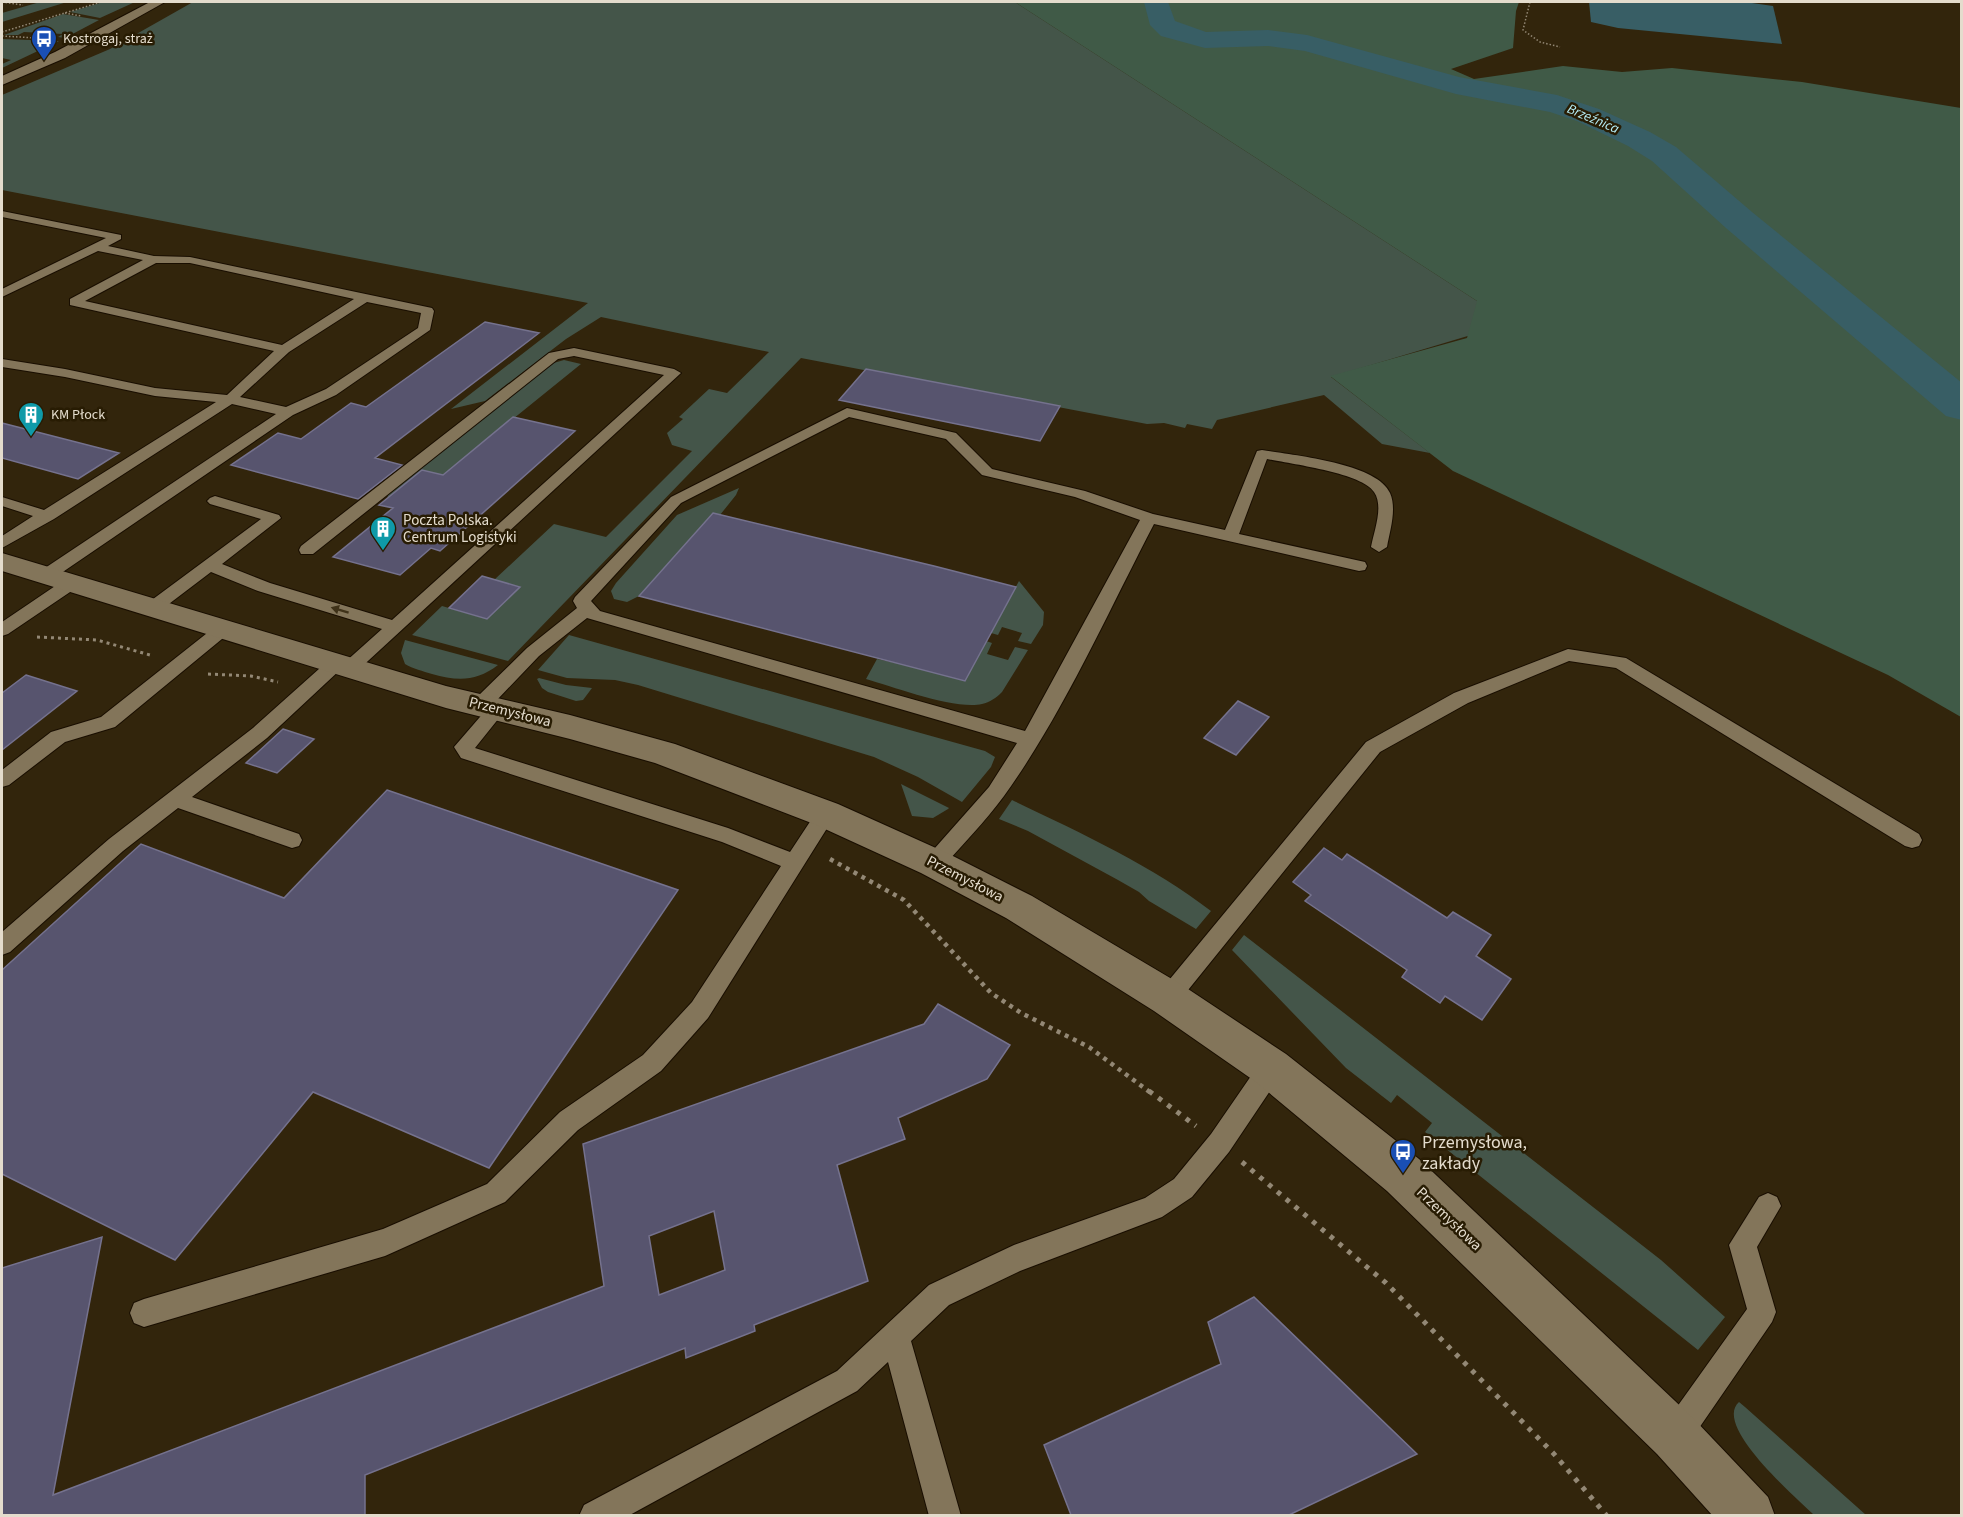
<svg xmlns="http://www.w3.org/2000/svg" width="1963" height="1517" font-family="'Source Sans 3',sans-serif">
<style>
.green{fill:#445549}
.forest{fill:#405a47}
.water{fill:#385e65}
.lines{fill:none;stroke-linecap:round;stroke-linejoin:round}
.river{fill:#385e65;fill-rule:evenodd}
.building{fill:#57546e;stroke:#75728e;stroke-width:1.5;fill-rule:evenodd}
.service-casing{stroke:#190e00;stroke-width:2}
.tertiary-casing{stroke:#190e00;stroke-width:2}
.path-far3{stroke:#938875;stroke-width:1.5;stroke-dasharray:1.5 2;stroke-linecap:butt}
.path-far2{stroke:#938875;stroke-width:3;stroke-dasharray:3 4;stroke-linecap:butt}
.path-far1{stroke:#938875;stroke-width:4.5;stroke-dasharray:4 5;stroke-linecap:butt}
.path{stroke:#938875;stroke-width:5;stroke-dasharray:4.5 7;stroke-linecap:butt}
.service{fill:#83755a;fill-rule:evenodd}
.tertiary{fill:#83755a;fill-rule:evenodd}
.oneway{fill:#3f3219}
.labels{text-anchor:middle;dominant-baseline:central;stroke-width:5;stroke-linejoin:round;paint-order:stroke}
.far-poi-label{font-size:14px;fill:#e4dccd;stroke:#281c03;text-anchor:start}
.far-water-label{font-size:14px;font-style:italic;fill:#b7f0fa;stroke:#281c03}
.poi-label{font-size:15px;fill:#e4dccd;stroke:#281c03;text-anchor:start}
.street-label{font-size:15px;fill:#e4dccd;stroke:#281c03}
.near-poi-label{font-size:18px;fill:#e4dccd;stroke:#281c03;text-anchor:start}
</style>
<rect width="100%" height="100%" fill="#32250c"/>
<path class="green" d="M40 2H67L2 22V13Z
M103 2H135L100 18 70 12Z
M193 2H1015L1511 323 1331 377 1430 453 1382 444 1324 395 1217 420 1212 429 1187 424 1185 428 1164 423 1147 424 801 358 508 661 412 635 442 606 487 619 519 587 494 580 554 524 606 537 692 451 672 445 667 433 683 419 679 417 709 389 727 393 769 352 601 317 566 339 485 401 451 409 588 303 2 190V95L110 49Z
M63 14 99 20 65 38 58 37 63 34 24 32 18 35H4Z
M2 39 59 41 2 68V64L11 60 2 58Z
M564 360 581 364 404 507 389 504 387 493 550 364Z
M739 488 736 495 720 515 713 513 639 596 627 602 614 599 611 591 616 583 677 515Z
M1019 581 1044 612 1043 625 1031 644 1018 641 1022 633 1002 627 998 635 991 633Z
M569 635 985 751 995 757 991 767 962 802 918 777 874 757 638 685 615 680 567 678 538 670Z
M405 640 498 665C476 682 457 681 432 674 423 671 413 669 405 664L401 653Z
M986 641 992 643 987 654 1008 660 1015 647 1028 650 1002 692C996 698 990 702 982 704 955 710 894 687 866 679L877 659 901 664Z
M539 678 566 685 592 688 583 700 576 701 548 692 542 688 537 679Z
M901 784 949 808 948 809 933 818 912 816Z
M1012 800C1079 832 1153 866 1211 911L1196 929 1149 901 1139 892 1118 880 1028 831 999 819Z
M1244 935 1661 1260 1725 1317 1698 1350 1425 1132 1432 1123 1397 1095 1391 1103 1346 1068 1232 950Z
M1739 1402 1745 1407 1866 1515H1814C1798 1499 1712 1426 1739 1402Z"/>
<path class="forest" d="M1015 2H1519L1516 11 1513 48 1451 69 1474 79 1563 66 1622 72 1672 68 1802 82 1961 108V717L1888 675 1453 471 1330 376 1467 338 1477 301Z"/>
<path class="water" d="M1589 2H1745L1773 6 1782 44 1618 28 1591 22Z"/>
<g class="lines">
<path class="river" d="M1144 2H1168L1175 21 1206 32 1268 30 1307 35 1459 77 1557 95 1599 109 1650 132 1676 147 1752 212 1962 383V420L1946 416 1726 228 1652 161 1628 146 1577 121 1550 112 1456 94 1305 51 1268 46 1205 48 1161 36 1150 25Z"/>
</g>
<path class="building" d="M485 322 539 333 375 458 402 465 358 499 231 465 278 433 301 439 351 403 366 407Z
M866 369 1060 406 1040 441 839 400Z
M513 417 575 431 440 551 431 548 400 575 333 557 393 508 379 505 422 470 443 475Z
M2 423 119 453 78 479 2 458Z
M713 513 934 566 1016 587 965 681 639 596Z
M482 576 520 587 487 619 449 608Z
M26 675 77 691 2 750V693Z
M1238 701 1269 717 1236 755 1204 738Z
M283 729 314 739 277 773 246 763Z
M387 790 678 890 489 1168 313 1092 175 1260 2 1174V970L141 844 284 898Z
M1324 848 1342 860 1347 854 1447 918 1453 912 1491 935 1476 956 1511 979 1482 1020 1445 996 1440 1003 1402 977 1407 970 1305 901 1311 895 1293 882Z
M938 1004 1010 1045 987 1079 898 1118 905 1139 837 1165 868 1281 754 1325 755 1331 686 1358 685 1348 365 1475V1515H2V1268L102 1237 53 1495 604 1286 583 1144 924 1024ZM714 1211 725 1270 659 1295 649 1236Z
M1254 1297 1417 1454 1289 1515H1071L1044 1445 1221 1364 1208 1322Z"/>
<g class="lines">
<defs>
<path id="service" d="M2 211 121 235V239L108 246 154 256 190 257 432 308 434 311 430 330 336 395 293 415 51 580H39L37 576 39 572 276 414 232 404 54 519 2 548V536L33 516 2 506V497L44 510 216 402 155 396 65 377 2 367V359L65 369 155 388 227 395 274 351 70 305V299L143 260 98 251 2 297V289L106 238 2 217ZM156 263H190L354 299 282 345 85 301ZM367 302 421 313 418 328 326 389 286 407 240 397 289 352Z
M574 348 674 369 681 373 356 672 350 674 344 672 341 669 267 738 192 797 299 834 302 840 299 846 292 848 178 808 123 851 10 952 2 955V932L109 839 253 728 329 660 335 658 341 660 344 663 382 629 258 591 211 572 157 613H145L142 609 145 605 261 519 210 504 207 501 210 498 215 496 279 515 281 518 222 564 270 583 392 620 664 375 574 356 558 359 313 554H301L299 550 301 546 549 353Z
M847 408 956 433 992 469 1085 491 1153 514 1225 530 1257 451 1262 450C1292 455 1377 463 1390 493 1397 509 1390 530 1387 547L1379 552 1371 547C1374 531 1384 506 1374 492 1362 473 1290 464 1267 459L1239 534 1365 562 1367 566 1365 570 1359 571 1154 524C1107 614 1063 714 1004 796 985 822 962 845 941 869L934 872 927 869 923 863 927 857 989 787 1017 743 587 618 539 656 495 702 505 703 507 708 475 748 728 828 790 852 819 808 826 806 833 808 836 814 708 1018 661 1071 578 1130 505 1202 385 1256 144 1327 134 1323 130 1313 134 1303 144 1299 383 1229 487 1184 560 1112 643 1055 692 1002 781 866 722 842 461 758 454 747 486 710 475 709 473 704 475 699 527 648 577 608 573 601 575 597 671 497ZM849 417 946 439 982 475 1075 497 1140 520 1025 731 600 611 591 601 681 503Z
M70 579 76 580 78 584 76 588 8 634 2 636V622L64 580Z
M222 624 228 626 231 630 228 634 115 727 65 742 9 785 2 787V770L51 732 101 717 216 626Z
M1568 649 1626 658 1919 834 1922 840 1919 846 1912 848 1905 846 1616 668 1569 661 1468 703 1380 752 1176 1005 1168 1009 1160 1005 1156 998 1160 991 1366 742 1454 693Z
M1271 1056 1280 1060 1283 1068 1280 1076 1229 1152 1192 1197 1162 1217 1020 1271 949 1305 911 1341 961 1516H929L888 1362 857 1391 628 1516H579L584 1505 837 1371 929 1285 1014 1245 1145 1198 1174 1179 1211 1134 1262 1060Z
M1768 1193 1777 1197 1781 1206 1757 1247 1776 1312 1772 1322 1686 1447 1675 1451 1664 1447 1660 1436 1664 1425 1747 1309 1729 1245 1759 1197Z"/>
<path id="tertiary" d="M150 2H165L65 58 2 85V76L55 52Z
M2 553 446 686 570 715 675 744 838 804 947 853 1032 896 1182 985 1286 1054 1419 1159 1693 1418 1768 1497 1775 1516H1713L1657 1454 1387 1191 1256 1082 1154 1011 1006 918 921 873 814 824 655 763 570 739 446 708 2 571Z"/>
</defs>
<use href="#service" class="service-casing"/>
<use href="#tertiary" class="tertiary-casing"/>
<path class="path-far3" d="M2 2 23 5
M1530 2 1523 30 1540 42 1560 47
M65 13 81 16
M2 32 101 2
M2 36 36 38"/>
<path class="path-far2" d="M37 637 97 640 150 655
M208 674 251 676 278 682"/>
<path class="path-far1" d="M830 859 904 900 991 993 1021 1013 1089 1047 1151 1093"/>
<path class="path" d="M1149 1091 1196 1126
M1242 1162 1386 1283 1554 1454 1607 1516"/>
<use href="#service" class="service"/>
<use href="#tertiary" class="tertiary"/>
</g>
<defs><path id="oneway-solid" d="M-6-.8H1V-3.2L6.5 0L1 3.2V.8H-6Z" transform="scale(1.5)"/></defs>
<use class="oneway" href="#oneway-solid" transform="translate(340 610) rotate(-163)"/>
<defs>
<symbol id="bus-pin" viewBox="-11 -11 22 30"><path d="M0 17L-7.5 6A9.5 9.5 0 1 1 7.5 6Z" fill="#1a4fb4" stroke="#281c03"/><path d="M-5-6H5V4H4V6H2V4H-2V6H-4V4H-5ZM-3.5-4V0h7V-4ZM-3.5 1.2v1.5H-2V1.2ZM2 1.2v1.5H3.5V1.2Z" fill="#fff"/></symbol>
<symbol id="building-pin" viewBox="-11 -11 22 30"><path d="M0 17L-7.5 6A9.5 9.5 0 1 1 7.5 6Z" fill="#0f9aa8" stroke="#281c03"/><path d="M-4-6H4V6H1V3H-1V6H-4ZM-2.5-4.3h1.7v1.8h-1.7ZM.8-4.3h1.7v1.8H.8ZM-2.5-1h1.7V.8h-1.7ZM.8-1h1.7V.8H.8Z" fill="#fff"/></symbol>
</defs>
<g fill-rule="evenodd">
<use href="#bus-pin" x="29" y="24" width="30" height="40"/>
<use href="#building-pin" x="16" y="400" width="30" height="40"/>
<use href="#building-pin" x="368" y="514" width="30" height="40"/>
<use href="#bus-pin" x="1388" y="1137" width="30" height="40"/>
</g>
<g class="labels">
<g class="far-poi-label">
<text x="63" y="39">Kostrogaj, straż</text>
<text x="51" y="415">KM Płock</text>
</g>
<g class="far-water-label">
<text transform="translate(1593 119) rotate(23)">Brzeźnica</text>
</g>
<g class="poi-label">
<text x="403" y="520">Poczta Polska.<tspan x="403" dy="17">Centrum Logistyki</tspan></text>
</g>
<g class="street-label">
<text transform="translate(510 712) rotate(14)">Przemysłowa</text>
<text transform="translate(965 879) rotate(27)">Przemysłowa</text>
<text transform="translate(1449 1219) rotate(44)">Przemysłowa</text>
</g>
<g class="near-poi-label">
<text x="1422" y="1142">Przemysłowa,<tspan x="1422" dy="21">zakłady</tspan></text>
</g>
</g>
<rect width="1963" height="1517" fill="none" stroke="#e4dccd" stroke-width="6"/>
</svg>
